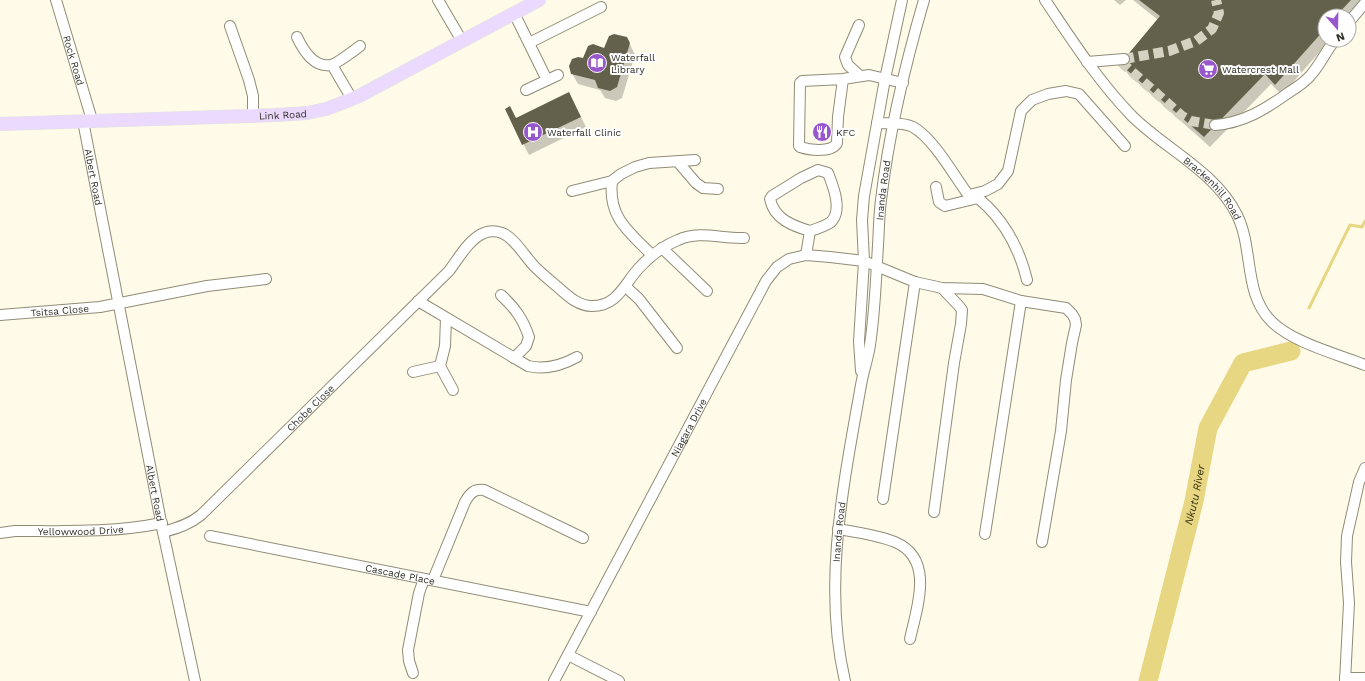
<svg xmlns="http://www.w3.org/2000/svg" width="1365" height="681" font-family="'Work Sans',sans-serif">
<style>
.shadow{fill:#0003}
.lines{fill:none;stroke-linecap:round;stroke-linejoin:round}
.stream{stroke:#e7d783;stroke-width:3}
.river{stroke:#e7d783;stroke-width:19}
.building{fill:#63604b}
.minor-tunnel{stroke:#d5d2c1;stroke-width:10;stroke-dasharray:10 5;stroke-linecap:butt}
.minor-casing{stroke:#908c77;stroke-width:12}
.major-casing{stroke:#e2e2e0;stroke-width:14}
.minor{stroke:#fff;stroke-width:10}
.major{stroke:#ebdafd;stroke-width:13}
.labels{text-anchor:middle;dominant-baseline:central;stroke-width:4;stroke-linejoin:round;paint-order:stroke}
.poi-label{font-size:10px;fill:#2f2e25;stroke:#fff;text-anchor:start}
.street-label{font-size:10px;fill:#2f2e25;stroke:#fff}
.water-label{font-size:11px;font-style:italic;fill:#38310c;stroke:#fff}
</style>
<rect width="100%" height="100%" fill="#fffbe8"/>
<path class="shadow" d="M1114 0H1126L1120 5Z
M1133 0H1365L1349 16H1325V40H1330L1282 95 1271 84 1210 147 1128 74 1122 64 1158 20Z
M627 38 635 55 622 98 616 101 605 98 600 90 578 84 572 73 583 60Z
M574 103 586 127 529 155 506 110 516 118Z"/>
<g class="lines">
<path class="stream" d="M1309 308 1350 225 1362 227 1365 221"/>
<path class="river" id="s1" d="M1148 681 1194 501 1208 428 1243 363 1291 351"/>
</g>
<path class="building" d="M1139 0H1351L1336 16H1325V29L1275 85 1265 74 1204 137 1120 64 1160 16Z
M614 34 627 37 630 43 617 87 610 91 598 88 595 80 571 74 569 66 572 59 578 57 583 58 588 46 593 44 604 48 609 36Z
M569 92 581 117 522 145 505 109 510 106 516 118Z"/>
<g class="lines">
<path class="minor-tunnel" d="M1124 59 1169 51 1196 41 1212 29 1219 13 1216 0
M1121 62 1182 116 1191 121 1215 125"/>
<defs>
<g id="minor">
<path id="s2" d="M56 0 92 120"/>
<path d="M438 0 462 41"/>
<path id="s3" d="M1045 0C1072 40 1098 81 1132 116 1165 149 1215 171 1237 215 1254 249 1243 294 1272 322 1294 343 1337 354 1365 365"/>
<path d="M514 13 547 80"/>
<path d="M1349 22 1365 3"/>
<path d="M859 25 845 57 848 65 860 76"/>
<path d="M230 26 249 80 253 96V116"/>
<path d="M297 37C303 50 314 68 331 65 336 64 355 50 360 46"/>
<path d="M529 43 601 7"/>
<path d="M1087 62 1124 59"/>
<path d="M332 65 352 99"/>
<path d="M843 79 838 117 837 143C832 153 809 150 800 147L799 146 800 83 802 81 843 79 869 75 903 83"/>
<path d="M526 90 558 75"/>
<path id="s4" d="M83 121 163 532 195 681"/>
<path d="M877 123C888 124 903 122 913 127 933 138 953 174 967 193 970 196 974 196 978 198 981 200 984 204 987 206 1008 227 1020 251 1027 280"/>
<path d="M1215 125C1243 123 1266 109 1288 93 1296 88 1304 83 1310 76 1320 65 1326 51 1335 40"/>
<path d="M678 162 696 183 703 188 718 189"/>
<path d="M818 170 828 173C833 186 843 210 831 222 826 226 816 229 810 231 793 226 774 219 770 199L772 196 801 178Z"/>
<path d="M612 181C608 217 628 231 652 255"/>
<path d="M936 187 939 202 945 206 978 198"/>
<path d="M572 191 612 181 621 174 635 167 649 163 695 160"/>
<path d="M969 195 985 191 998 184 1008 171 1021 111 1032 100 1048 94 1066 91 1079 94 1125 146"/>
<path d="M662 248 707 291"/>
<path d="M806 255 810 231"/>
<path d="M626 287 639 299 677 348"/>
<path d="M501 295C515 308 523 319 529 337L526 346 514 358"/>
<path d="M418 301 528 366C546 370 561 366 577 357"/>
<path id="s5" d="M0 315 100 307 207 286 266 279"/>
<path d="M440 366 445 346 446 318"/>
<path d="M861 371 859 341 864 261 862 220 864 196 885 79 902 0"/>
<path d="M413 372 440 366 453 390"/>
<path d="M883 499 915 282"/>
<path d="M934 512 954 363 961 324 962 310 959 306 942 288"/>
<path d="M838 529C856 532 878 535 895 542 935 559 917 607 910 639"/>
<path id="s6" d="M163 532C178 528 190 524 201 515L449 271C458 259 470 238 484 233 489 231 496 231 502 233 514 237 526 258 535 267 543 275 552 282 560 289 569 297 579 306 592 306 618 306 624 284 639 268 650 256 663 246 678 240 700 230 721 239 744 238"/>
<path id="s7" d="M0 533 15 531C64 531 113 533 162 523"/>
<path d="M985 534 1021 301"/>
<path id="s8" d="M210 536 591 612"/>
<path d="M433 580 465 502C470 493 474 489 484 490L583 538"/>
<path d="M568 655 619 681"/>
<path d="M413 673 409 661 408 650 419 593 424 579"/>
<path d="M1345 678H1365"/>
<path id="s9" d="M554 681 766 281 777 267 789 259 806 255 830 257 864 261 915 282 942 288 983 289 1021 301 1066 308 1072 314 1075 319 1076 325 1072 343 1066 380 1061 431 1042 542"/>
<path id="s10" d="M845 681C822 584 844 482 861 385 863 372 868 359 870 345 875 312 876 278 878 245 879 230 879 215 881 200 889 132 905 65 924 0"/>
<path d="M1345 681 1349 603 1346 562 1347 536 1359 482 1365 468"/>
</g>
<g id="major">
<path id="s11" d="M0 124 276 115 307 113 326 109 342 103 359 96 539 0"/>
</g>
</defs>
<use href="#minor" class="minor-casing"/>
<use href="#major" class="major-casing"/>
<use href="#minor" class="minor"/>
<use href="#major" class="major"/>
</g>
<defs>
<symbol id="library-disc" viewBox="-11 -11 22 22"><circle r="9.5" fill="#9857cd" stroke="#fff"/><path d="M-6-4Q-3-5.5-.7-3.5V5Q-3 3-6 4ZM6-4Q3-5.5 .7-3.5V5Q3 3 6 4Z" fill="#fff"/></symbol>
<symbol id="supermarket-disc" viewBox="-11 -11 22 22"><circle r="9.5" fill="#9857cd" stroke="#fff"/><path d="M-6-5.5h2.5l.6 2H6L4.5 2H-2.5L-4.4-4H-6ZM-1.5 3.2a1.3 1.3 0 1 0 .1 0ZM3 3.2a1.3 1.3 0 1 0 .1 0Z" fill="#fff"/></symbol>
<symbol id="hospital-disc" viewBox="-11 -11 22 22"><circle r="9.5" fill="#9857cd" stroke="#fff"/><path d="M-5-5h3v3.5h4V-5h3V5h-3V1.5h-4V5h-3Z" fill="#fff"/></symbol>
<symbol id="restaurant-disc" viewBox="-11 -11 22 22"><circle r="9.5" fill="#9857cd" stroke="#fff"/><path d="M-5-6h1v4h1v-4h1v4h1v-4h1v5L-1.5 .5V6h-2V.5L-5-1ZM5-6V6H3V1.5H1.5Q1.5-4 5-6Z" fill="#fff"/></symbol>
</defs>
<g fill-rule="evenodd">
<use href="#library-disc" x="586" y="52" width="22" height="22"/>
<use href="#supermarket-disc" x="1197" y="58" width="22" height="22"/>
<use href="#hospital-disc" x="522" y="121" width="22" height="22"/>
<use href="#restaurant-disc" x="811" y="121" width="22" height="22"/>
</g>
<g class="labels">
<g class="poi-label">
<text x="611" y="57">Waterfall<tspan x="611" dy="12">Library</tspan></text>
<text x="1222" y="69">Watercrest Mall</text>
<text x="547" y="132">Waterfall Clinic</text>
<text x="836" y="132">KFC</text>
</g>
<g class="street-label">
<text stroke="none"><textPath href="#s2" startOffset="63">Rock Road</textPath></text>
<text stroke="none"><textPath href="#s11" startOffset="283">Link Road</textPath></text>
<text stroke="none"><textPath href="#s4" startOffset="57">Albert Road</textPath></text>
<text stroke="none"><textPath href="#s10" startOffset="495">Inanda Road</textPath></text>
<text stroke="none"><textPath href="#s3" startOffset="254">Brackenhill Road</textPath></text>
<text stroke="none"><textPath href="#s5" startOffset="60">Tsitsa Close</textPath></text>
<text stroke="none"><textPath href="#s6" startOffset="195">Chobe Close</textPath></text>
<text stroke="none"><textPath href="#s9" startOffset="287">Niagara Drive</textPath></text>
<text stroke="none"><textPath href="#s4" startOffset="379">Albert Road</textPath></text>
<text stroke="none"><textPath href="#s7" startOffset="81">Yellowwood Drive</textPath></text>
<text stroke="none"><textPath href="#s10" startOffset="150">Inanda Road</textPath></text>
<text stroke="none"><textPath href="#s8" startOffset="194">Cascade Place</textPath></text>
</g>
<g class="water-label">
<text stroke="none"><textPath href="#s1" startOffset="192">Nkutu River</textPath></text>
</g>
</g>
<g transform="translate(1337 28) rotate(160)"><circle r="19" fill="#ffffff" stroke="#acaba8"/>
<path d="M0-3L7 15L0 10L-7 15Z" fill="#9857cd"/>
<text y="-6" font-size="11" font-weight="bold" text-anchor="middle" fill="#2f2e25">N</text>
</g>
</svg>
